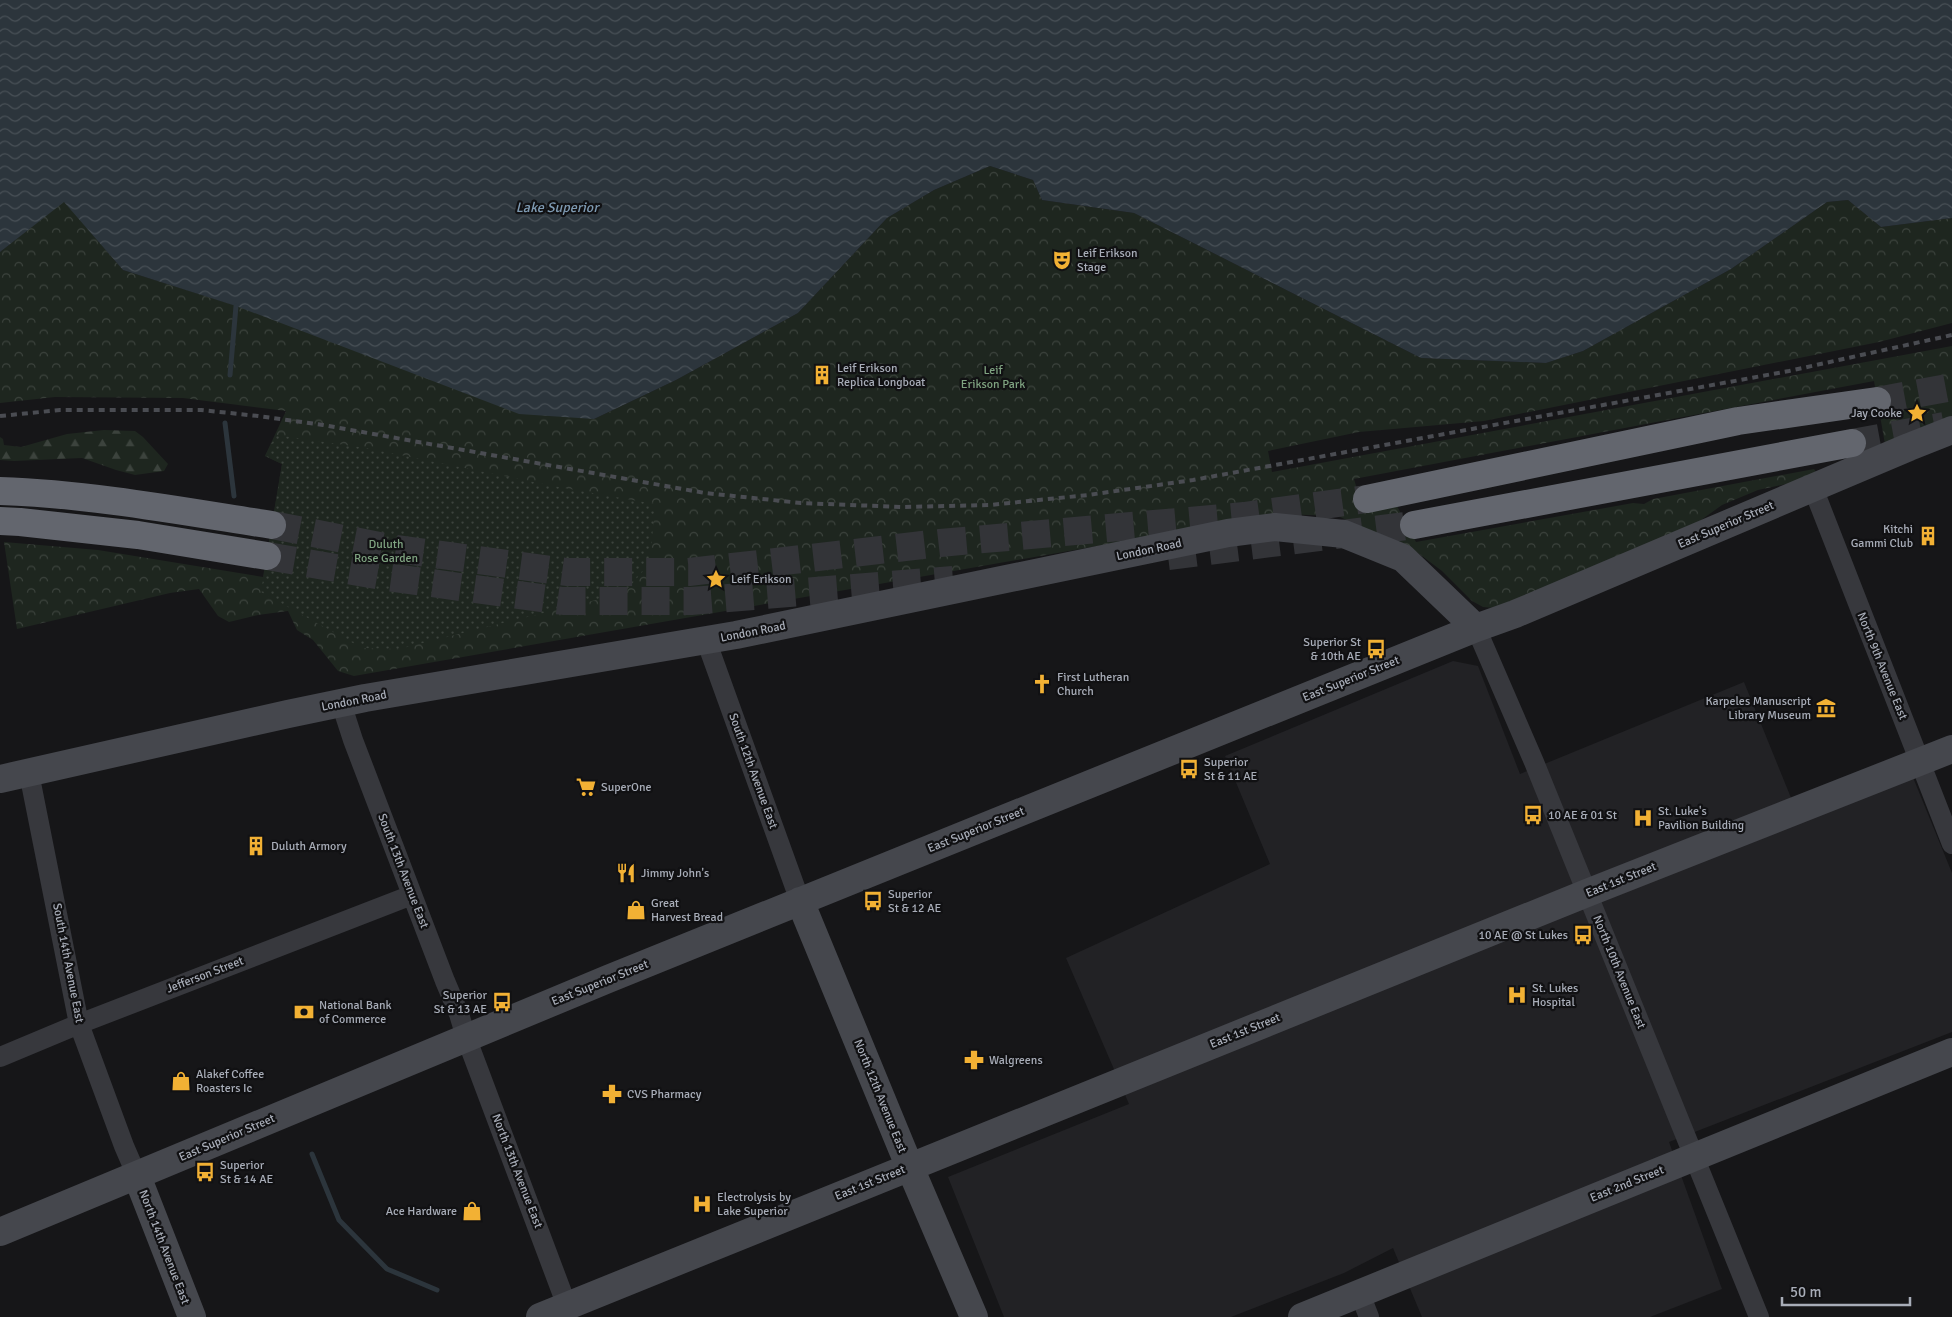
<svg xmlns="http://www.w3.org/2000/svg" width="1952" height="1317" font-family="Signika,sans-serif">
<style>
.built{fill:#222225}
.forest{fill:url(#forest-firs)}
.park{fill:url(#park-crowns)}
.garden{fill:url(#garden-dots)}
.water{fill:url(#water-waves)}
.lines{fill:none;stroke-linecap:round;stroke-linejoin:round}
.stream{stroke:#2c353c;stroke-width:5}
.highway-tunnel{stroke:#333438;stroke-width:28;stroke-dasharray:28 14;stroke-linecap:butt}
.street{stroke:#37383d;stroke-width:20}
.secondary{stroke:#45474d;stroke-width:28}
.highway{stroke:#63666e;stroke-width:28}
.rail{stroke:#4a4c52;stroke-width:4;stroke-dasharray:6 5;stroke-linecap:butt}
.labels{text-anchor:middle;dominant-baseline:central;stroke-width:4.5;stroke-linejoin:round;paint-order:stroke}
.poi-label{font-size:12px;fill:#a8adb8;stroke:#111113;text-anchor:start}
.park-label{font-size:12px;fill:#7fa381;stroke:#111113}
.street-label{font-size:12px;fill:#a8adb8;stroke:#111113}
.water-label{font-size:14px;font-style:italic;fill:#7f9bb3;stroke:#111113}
</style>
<defs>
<pattern id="forest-firs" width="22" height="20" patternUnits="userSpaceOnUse" patternTransform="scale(1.25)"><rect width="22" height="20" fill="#1e261f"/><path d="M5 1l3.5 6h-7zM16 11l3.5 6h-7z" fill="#3c433d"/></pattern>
<pattern id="park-crowns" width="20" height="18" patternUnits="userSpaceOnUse" patternTransform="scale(1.25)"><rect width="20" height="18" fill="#1e261f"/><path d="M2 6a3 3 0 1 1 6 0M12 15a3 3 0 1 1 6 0" fill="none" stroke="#3c433d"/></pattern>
<pattern id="garden-dots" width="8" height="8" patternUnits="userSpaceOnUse" patternTransform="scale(1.25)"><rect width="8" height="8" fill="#1e261f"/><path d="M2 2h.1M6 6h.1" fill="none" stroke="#3c433d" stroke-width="1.8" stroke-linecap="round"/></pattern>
<pattern id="water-waves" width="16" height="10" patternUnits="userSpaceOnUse" patternTransform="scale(1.25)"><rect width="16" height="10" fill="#2c353c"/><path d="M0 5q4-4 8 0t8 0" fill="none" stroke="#485056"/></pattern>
</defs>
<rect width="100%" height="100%" fill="#161618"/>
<path class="built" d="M1453 661 1478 666 1520 774 1744 682 1800 820 1912 775 1952 873V1032L1669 1142 1722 1289 1650 1317H1422L1393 1248 1344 1273 1231 1317H1004L948 1177 1129 1104 1066 958 1270 864 1225 756Z"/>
<path class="forest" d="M104 430 135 431 143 437 168 464 164 471 135 475 116 470 82 458 14 461 0 460V437L3 439 4 445 21 447 67 434Z"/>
<path class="park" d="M990 166 1033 180 1042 200 1134 213 1421 358 1546 363 1583 351 1731 269 1827 202 1848 200 1881 227 1952 218V323L1879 342 1484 421 1359 432 1268 451 1272 472 1952 346V423L1886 450 1874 381 1354 479 1363 510 1397 506 1416 542 1633 503 1644 504 1653 499 1814 469 1817 474 1800 481 1758 490 1722 505 1683 533 1494 608 1483 607 1472 601 1442 571 1418 553 1338 516 1280 514 354 676 338 671 313 640 297 630 288 611 258 615 229 622 218 616 199 589 170 593 17 629 4 542 98 550 263 577 282 464 265 456 286 411 183 398 55 397 0 403V252L64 201 123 270 594 419 676 380 798 313 887 218 934 190Z"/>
<path class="garden" d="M276 435 366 448 553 486 655 504 650 563 624 593 399 649 362 648 261 592 282 464 265 456Z"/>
<path class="water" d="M0 0H1952V218L1881 227 1848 200 1827 202 1731 269 1583 351 1546 363 1421 358 1134 213 1042 200 1033 180 990 166 934 190 887 218 798 313 676 380 594 419 519 414 236 306 123 270 64 202 0 252Z"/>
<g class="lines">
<path class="stream" d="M230 375 236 306
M225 423 234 496
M312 1154 339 1220 387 1269 437 1290"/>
<path class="highway-tunnel" d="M1877 401 1952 387
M1852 443 1944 426
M272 525 390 548 566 572H689L940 543 1244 516 1367 499
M267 556 387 577 563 601H691L953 580
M1168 556 1414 525"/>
<path class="street" d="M1813 488 1952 844
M1476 628 1534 762 1759 1317
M706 640 800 901
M341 703 353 740 445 981 459 1014 466 1037 567 1306
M29 773 79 1024 124 1146 137 1176
M0 1057 79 1024 412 895
M1360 1294 1369 1317"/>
<path class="secondary" d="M0 779 288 714 365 698 736 635 1228 533 1275 527 1344 534 1403 558 1476 628
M800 901 903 1151 974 1317
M137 1176 192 1317
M0 1232 608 979 1476 628 1515 614 1909 447 1952 430
M540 1317 1587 893 1952 749
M1302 1317 1952 1052"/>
<path class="highway" d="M0 491C91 494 182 511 272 525
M1367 499 1738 421 1877 401
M0 521 20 522 138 535 267 556
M1414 525 1852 443"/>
<path class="rail" d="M0 416 60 410H201L258 416 323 425 705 493 801 503 902 507 990 505 1088 495 1193 480 1789 371 1952 335"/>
</g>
<defs>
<symbol id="theatre-bare" viewBox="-9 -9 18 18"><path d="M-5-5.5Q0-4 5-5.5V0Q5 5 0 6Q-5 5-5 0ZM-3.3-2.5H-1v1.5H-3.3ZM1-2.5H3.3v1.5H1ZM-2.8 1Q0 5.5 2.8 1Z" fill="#f2b134" stroke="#111113" stroke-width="2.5" paint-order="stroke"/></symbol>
<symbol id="building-bare" viewBox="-9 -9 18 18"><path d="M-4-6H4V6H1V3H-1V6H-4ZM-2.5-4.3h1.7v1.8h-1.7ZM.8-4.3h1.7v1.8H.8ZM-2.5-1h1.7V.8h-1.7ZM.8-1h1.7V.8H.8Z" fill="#f2b134" stroke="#111113" stroke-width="2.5" paint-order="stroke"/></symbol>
<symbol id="sight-bare" viewBox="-9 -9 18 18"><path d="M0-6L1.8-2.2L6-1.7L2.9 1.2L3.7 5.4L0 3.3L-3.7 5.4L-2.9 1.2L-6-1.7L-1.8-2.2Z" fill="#f2b134" stroke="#111113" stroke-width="2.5" paint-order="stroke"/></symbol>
<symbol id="bus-bare" viewBox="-9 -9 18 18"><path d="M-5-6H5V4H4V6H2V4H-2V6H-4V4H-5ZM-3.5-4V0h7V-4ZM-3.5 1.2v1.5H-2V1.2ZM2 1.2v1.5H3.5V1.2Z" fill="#f2b134" stroke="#111113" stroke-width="2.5" paint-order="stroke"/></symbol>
<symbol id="church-bare" viewBox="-9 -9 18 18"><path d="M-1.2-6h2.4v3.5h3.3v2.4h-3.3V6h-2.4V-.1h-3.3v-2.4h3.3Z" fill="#f2b134" stroke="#111113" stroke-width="2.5" paint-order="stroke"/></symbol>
<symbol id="museum-bare" viewBox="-9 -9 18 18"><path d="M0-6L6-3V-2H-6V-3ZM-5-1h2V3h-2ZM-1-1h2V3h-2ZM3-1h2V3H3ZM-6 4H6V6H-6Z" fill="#f2b134" stroke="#111113" stroke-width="2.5" paint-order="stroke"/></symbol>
<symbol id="supermarket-bare" viewBox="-9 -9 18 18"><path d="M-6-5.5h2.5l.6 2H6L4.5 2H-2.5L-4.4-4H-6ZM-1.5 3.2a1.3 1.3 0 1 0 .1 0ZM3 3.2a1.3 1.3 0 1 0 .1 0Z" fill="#f2b134" stroke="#111113" stroke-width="2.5" paint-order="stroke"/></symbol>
<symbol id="hospital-bare" viewBox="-9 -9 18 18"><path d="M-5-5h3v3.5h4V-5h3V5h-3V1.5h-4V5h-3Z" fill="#f2b134" stroke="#111113" stroke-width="2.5" paint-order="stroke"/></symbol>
<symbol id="restaurant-bare" viewBox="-9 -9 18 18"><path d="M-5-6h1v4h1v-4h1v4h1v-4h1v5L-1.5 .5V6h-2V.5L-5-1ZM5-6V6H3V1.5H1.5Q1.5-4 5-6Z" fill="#f2b134" stroke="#111113" stroke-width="2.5" paint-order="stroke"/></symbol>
<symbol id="shop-bare" viewBox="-9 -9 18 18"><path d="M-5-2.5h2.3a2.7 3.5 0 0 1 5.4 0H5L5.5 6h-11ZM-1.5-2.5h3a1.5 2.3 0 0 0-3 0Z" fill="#f2b134" stroke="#111113" stroke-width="2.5" paint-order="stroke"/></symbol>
<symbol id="bank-bare" viewBox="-9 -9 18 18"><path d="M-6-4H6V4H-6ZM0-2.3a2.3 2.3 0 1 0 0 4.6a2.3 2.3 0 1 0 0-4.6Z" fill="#f2b134" stroke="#111113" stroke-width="2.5" paint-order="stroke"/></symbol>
<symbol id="pharmacy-bare" viewBox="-9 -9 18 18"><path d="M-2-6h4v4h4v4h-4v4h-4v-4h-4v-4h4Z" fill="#f2b134" stroke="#111113" stroke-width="2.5" paint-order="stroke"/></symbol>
</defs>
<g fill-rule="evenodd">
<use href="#theatre-bare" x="1048" y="246" width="28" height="28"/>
<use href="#building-bare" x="808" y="361" width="28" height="28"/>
<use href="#sight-bare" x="1903" y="399" width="28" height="28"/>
<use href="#building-bare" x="1914" y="522" width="28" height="28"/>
<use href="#sight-bare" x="702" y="565" width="28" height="28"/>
<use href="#bus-bare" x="1362" y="635" width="28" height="28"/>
<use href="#church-bare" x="1028" y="670" width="28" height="28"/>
<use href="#museum-bare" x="1812" y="694" width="28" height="28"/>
<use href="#bus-bare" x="1175" y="755" width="28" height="28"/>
<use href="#supermarket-bare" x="572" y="773" width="28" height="28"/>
<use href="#bus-bare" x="1519" y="801" width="28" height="28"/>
<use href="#hospital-bare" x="1629" y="804" width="28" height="28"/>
<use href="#building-bare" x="242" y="832" width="28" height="28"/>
<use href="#restaurant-bare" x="612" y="859" width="28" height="28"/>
<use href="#bus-bare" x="859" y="887" width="28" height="28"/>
<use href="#shop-bare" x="622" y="896" width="28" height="28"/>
<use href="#bus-bare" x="1569" y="921" width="28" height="28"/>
<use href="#hospital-bare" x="1503" y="981" width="28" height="28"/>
<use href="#bus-bare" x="488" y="988" width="28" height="28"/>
<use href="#bank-bare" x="290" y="998" width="28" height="28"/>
<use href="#pharmacy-bare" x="960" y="1046" width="28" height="28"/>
<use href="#shop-bare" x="167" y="1067" width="28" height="28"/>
<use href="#pharmacy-bare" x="598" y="1080" width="28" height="28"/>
<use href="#bus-bare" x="191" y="1158" width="28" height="28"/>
<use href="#hospital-bare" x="688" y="1190" width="28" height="28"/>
<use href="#shop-bare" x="458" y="1197" width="28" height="28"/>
</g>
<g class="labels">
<g class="poi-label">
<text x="1077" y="253">Leif Erikson<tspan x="1077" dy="14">Stage</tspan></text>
<text x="837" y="368">Leif Erikson<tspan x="837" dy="14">Replica Longboat</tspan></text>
<text x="1902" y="413" text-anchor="end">Jay Cooke</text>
<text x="1913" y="529" text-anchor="end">Kitchi<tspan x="1913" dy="14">Gammi Club</tspan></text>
<text x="731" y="579">Leif Erikson</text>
<text x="1361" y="642" text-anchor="end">Superior St<tspan x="1361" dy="14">&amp; 10th AE</tspan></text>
<text x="1057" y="677">First Lutheran<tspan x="1057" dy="14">Church</tspan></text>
<text x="1811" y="701" text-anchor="end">Karpeles Manuscript<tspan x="1811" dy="14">Library Museum</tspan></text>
<text x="1204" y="762">Superior<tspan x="1204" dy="14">St &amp; 11 AE</tspan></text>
<text x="601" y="787">SuperOne</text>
<text x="1658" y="811">St. Luke's<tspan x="1658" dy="14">Pavilion Building</tspan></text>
<text x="1548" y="815">10 AE &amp; 01 St</text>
<text x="271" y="846">Duluth Armory</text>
<text x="641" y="873">Jimmy John's</text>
<text x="888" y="894">Superior<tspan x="888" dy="14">St &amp; 12 AE</tspan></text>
<text x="651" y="903">Great<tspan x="651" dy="14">Harvest Bread</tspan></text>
<text x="1568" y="935" text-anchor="end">10 AE @ St Lukes</text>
<text x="1532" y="988">St. Lukes<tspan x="1532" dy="14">Hospital</tspan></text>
<text x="487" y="995" text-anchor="end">Superior<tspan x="487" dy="14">St &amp; 13 AE</tspan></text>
<text x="319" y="1005">National Bank<tspan x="319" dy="14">of Commerce</tspan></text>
<text x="989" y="1060">Walgreens</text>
<text x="196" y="1074">Alakef Coffee<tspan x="196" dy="14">Roasters Ic</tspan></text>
<text x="627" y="1094">CVS Pharmacy</text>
<text x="220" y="1165">Superior<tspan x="220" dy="14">St &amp; 14 AE</tspan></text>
<text x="717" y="1197">Electrolysis by<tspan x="717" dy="14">Lake Superior</tspan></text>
<text x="457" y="1211" text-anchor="end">Ace Hardware</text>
</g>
<g class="park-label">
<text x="993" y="370">Leif<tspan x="993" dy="14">Erikson Park</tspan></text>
<text x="386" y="544">Duluth<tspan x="386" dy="14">Rose Garden</tspan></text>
</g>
<g class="street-label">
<text transform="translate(1726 525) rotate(-23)">East Superior Street</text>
<text transform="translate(1149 550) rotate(-12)">London Road</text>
<text transform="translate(753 632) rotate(-11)">London Road</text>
<text transform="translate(1882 666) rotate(68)">North 9th Avenue East</text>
<text transform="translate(1351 679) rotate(-22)">East Superior Street</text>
<text transform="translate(354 701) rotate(-11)">London Road</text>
<text transform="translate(753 771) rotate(70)">South 12th Avenue East</text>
<text transform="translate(976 830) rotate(-22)">East Superior Street</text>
<text transform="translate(403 871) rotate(69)">South 13th Avenue East</text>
<text transform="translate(1621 880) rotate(-22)">East 1st Street</text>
<text transform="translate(68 963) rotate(79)">South 14th Avenue East</text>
<text transform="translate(1619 972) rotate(68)">North 10th Avenue East</text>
<text transform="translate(205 975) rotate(-21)">Jefferson Street</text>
<text transform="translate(600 983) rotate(-22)">East Superior Street</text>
<text transform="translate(1245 1031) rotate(-22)">East 1st Street</text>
<text transform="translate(880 1096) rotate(68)">North 12th Avenue East</text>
<text transform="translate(227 1138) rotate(-23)">East Superior Street</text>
<text transform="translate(517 1171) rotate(69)">North 13th Avenue East</text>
<text transform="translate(870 1183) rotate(-22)">East 1st Street</text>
<text transform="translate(1627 1184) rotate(-22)">East 2nd Street</text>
<text transform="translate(164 1247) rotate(69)">North 14th Avenue East</text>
</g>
<g class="water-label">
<text x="557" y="207">Lake Superior</text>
</g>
</g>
<path d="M1782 1297v8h128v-8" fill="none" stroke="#a8adb8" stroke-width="2.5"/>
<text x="1790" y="1297" font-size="15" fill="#a8adb8" stroke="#111113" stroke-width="4" paint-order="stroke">50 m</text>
</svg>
